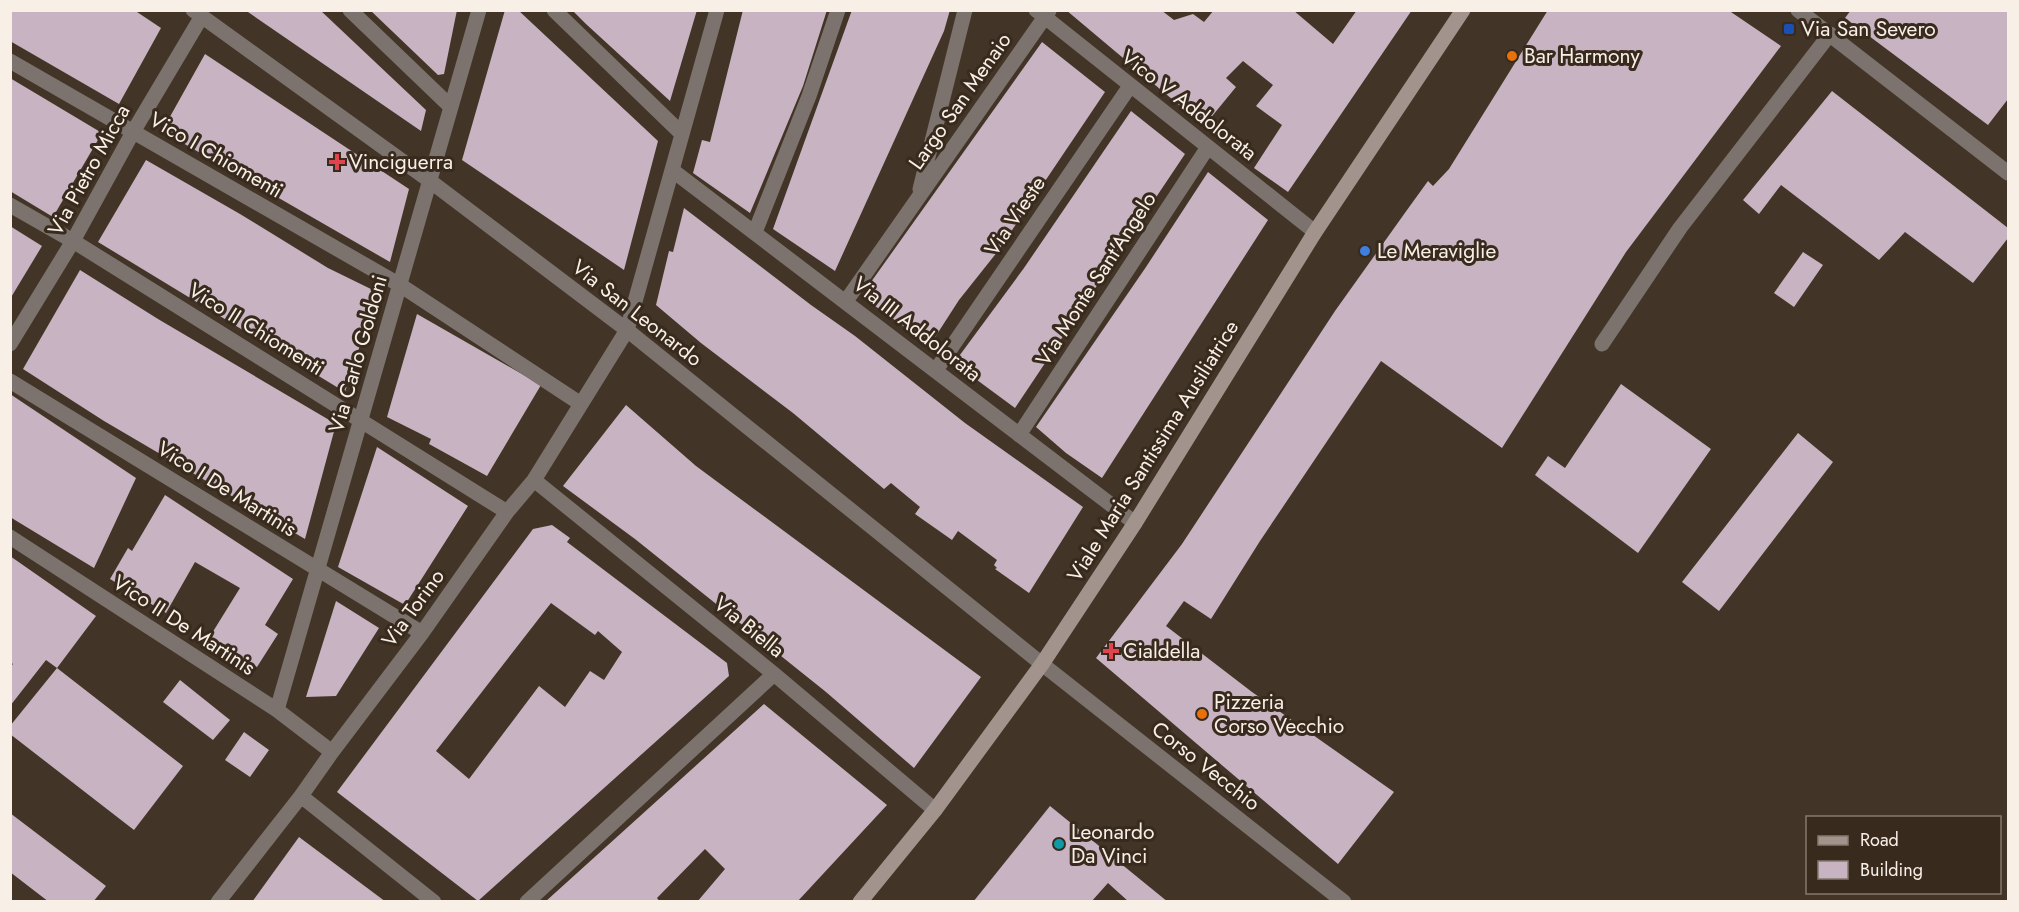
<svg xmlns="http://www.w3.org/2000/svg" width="2019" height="912" font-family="Jost,sans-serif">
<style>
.building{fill:#c7b3c1;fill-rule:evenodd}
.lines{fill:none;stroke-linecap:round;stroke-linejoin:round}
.service{stroke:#7c736f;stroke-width:15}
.minor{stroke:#7c736f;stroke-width:15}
.tertiary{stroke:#7c736f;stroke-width:15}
.secondary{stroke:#a2948d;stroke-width:15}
.transit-dot{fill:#1a4fb4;stroke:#382b1e;stroke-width:2}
.food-dot{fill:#e8710a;stroke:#382b1e;stroke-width:2}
.health-dot{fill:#e0444e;stroke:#382b1e;stroke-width:2}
.shop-dot{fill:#3f7fe0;stroke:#382b1e;stroke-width:2}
.culture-dot{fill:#0f9aa8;stroke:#382b1e;stroke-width:2}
.labels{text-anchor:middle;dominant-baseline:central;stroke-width:6;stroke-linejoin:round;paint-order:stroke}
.poi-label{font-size:21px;fill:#f8efe7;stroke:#382b1e;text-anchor:start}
.street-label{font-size:21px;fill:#f8efe7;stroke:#382b1e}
</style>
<rect width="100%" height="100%" fill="#423527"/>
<path class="building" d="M10 10H134L161 28 119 104 10 41Z
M245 10H320L426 110 421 131Z
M370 10H457L444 74 438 75Z
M505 10H518L658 141 624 270 462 160Z
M572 10H697L670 101 586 24Z
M743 10H827L803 86 750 213 693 173 702 140 710 142Z
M852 10H950L944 31 924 75 835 271 773 229Z
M1066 10H1161L1174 20 1193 14 1204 22 1214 10H1293L1333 44 1357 10H1412L1288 192 1254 168 1282 125 1256 106 1273 85 1243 61 1226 78 1236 87 1204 126Z
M1548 10H1728L1781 46 1626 252 1502 448 1381 361 1260 541 1211 619 1184 601 1166 626 1252 692 1394 792 1338 864 1096 658 1182 544 1335 311 1407 210 1428 181 1433 186 1449 169Z
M1851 10H2008V99L1988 125 1845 18Z
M1042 42 1105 92 998 251 959 300 930 345 861 296Z
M205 54 409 189 390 262 162 131Z
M10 78 102 133 53 217 10 191Z
M1832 91 2008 228V238L1973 283 1905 232 1879 260 1781 185 1759 214 1743 200Z
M1131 111 1185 154 1015 408 954 363 1024 268Z
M146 160 240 214 328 268 377 292 345 392 98 242Z
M1208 172 1268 220 1102 478 1066 453 1036 427 1146 267Z
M684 208 811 305 855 336 965 423 1083 507 1029 593 995 569 997 568 994 565 997 560 958 531 952 540 915 514 920 507 891 483 884 489 793 413 701 343 656 305 669 251 673 252Z
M10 226 42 246 10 299Z
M1803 252 1823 265 1794 307 1774 293Z
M80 270 158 319 336 424 305 539 104 421 23 369Z
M417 314 541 385 487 476 429 444 431 439 387 417Z
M1621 384 1711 449 1638 553 1535 475 1548 456 1565 468Z
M10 394 136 478 94 568 10 517Z
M626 405 696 466 981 677 914 768 826 692 635 539 563 486Z
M1798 433 1833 462 1719 611 1682 582Z
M377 447 468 506 405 605 338 567Z
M165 495 293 579 265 625 278 634 257 667 209 638 240 588 195 562 166 613 110 579 128 548 132 551Z
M552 525 570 538 567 542 727 663 729 676 478 901 337 792 533 529ZM551 603 595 635 598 631 622 652 604 680 590 671 565 707 539 686 469 779 436 751Z
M10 556 96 616 57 668 46 660 10 706V667L13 664 10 662Z
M336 601 379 628 336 696 306 697Z
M57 668 183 766 134 830 10 734V726Z
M180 680 230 720 213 740 163 702Z
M764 704 887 805 797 902H697L725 869 705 849 657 898 660 902H545Z
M244 732 269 750 250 777 225 760Z
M1050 806 1168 902H1129L1108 883 1091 902H973Z
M10 813 106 886 93 902H49L10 872Z
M299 837 386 902H252Z"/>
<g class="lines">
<path class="service" d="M1602 344 1680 228 1830 34"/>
<path class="minor" d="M193 10 430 181 627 330 1042 664 1344 902
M350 10 451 107
M554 10 682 134
M1036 10 1315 232
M10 61 400 285 581 404
M672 170 1135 523
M920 189 965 10
M10 205 73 241 507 512
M755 232 809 96 838 10
M846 301 1049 11
M10 344 73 241 133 132 202 16
M936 370 1130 86
M10 381 422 633
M1019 435 1208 147
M534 480 774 674 935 810
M10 537 277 710 332 752
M277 710 479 10
M301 796 434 902
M218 902 301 796 332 752 422 633 507 512 534 480 627 330 717 10
M527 902 774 674"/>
<path class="tertiary" d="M1798 10 2008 173"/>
<path class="secondary" d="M860 902 935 810 1042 664 1135 523 1315 232 1463 10"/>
</g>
<rect class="transit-dot" x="1783" y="23" width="12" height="12" rx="3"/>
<g class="food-dot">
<circle cx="1512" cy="56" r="6"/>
<circle cx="1202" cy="714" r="6"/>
</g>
<g class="health-dot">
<path d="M334 153h6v6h6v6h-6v6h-6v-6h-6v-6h6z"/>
<path d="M1108 642h6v6h6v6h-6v6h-6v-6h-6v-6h6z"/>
</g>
<circle class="shop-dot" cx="1365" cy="251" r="6"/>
<circle class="culture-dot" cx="1059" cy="844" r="6"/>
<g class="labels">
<g class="poi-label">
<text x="1801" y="29">Via San Severo</text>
<text x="1524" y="56">Bar Harmony</text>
<text x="349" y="162">Vinciguerra</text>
<text x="1377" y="251">Le Meraviglie</text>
<text x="1123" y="651">Cialdella</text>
<text x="1214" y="702">Pizzeria<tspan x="1214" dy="24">Corso Vecchio</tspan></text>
<text x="1071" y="832">Leonardo<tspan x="1071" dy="24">Da Vinci</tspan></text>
</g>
<g class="street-label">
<text transform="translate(960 101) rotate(-55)">Largo San Menaio</text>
<text transform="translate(1189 105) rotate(38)">Vico V Addolorata</text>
<text transform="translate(216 155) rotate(30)">Vico I Chiomenti</text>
<text transform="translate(89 170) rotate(-61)">Via Pietro Micca</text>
<text transform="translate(1015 216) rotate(-56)">Via Vieste</text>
<text transform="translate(1096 279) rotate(-57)">Via Monte Sant'Angelo</text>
<text transform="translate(637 313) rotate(38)">Via San Leonardo</text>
<text transform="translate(256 329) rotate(32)">Vico II Chiomenti</text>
<text transform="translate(917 329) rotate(38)">Via III Addolorata</text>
<text transform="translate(358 354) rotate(-74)">Via Carlo Goldoni</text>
<text transform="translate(1153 451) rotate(-58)">Viale Maria Santissima Ausiliatrice</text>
<text transform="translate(227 489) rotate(32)">Vico I De Martinis</text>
<text transform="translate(413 608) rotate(-54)">Via Torino</text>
<text transform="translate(184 625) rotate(33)">Vico II De Martinis</text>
<text transform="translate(749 627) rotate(39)">Via Biella</text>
<text transform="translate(1206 766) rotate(38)">Corso Vecchio</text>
</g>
</g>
<rect width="2019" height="912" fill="none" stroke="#f8efe7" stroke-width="24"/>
<rect x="1806" y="816" width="195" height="78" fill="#382b1e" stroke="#85796e" stroke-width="1.5"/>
<rect x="1818" y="836" width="30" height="9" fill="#a2948d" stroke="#85796e" stroke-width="1.5"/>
<text x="1860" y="846" font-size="18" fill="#f8efe7">Road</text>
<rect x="1818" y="861" width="30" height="18" fill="#c7b3c1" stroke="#85796e" stroke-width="1.5"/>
<text x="1860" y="876" font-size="18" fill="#f8efe7">Building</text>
</svg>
